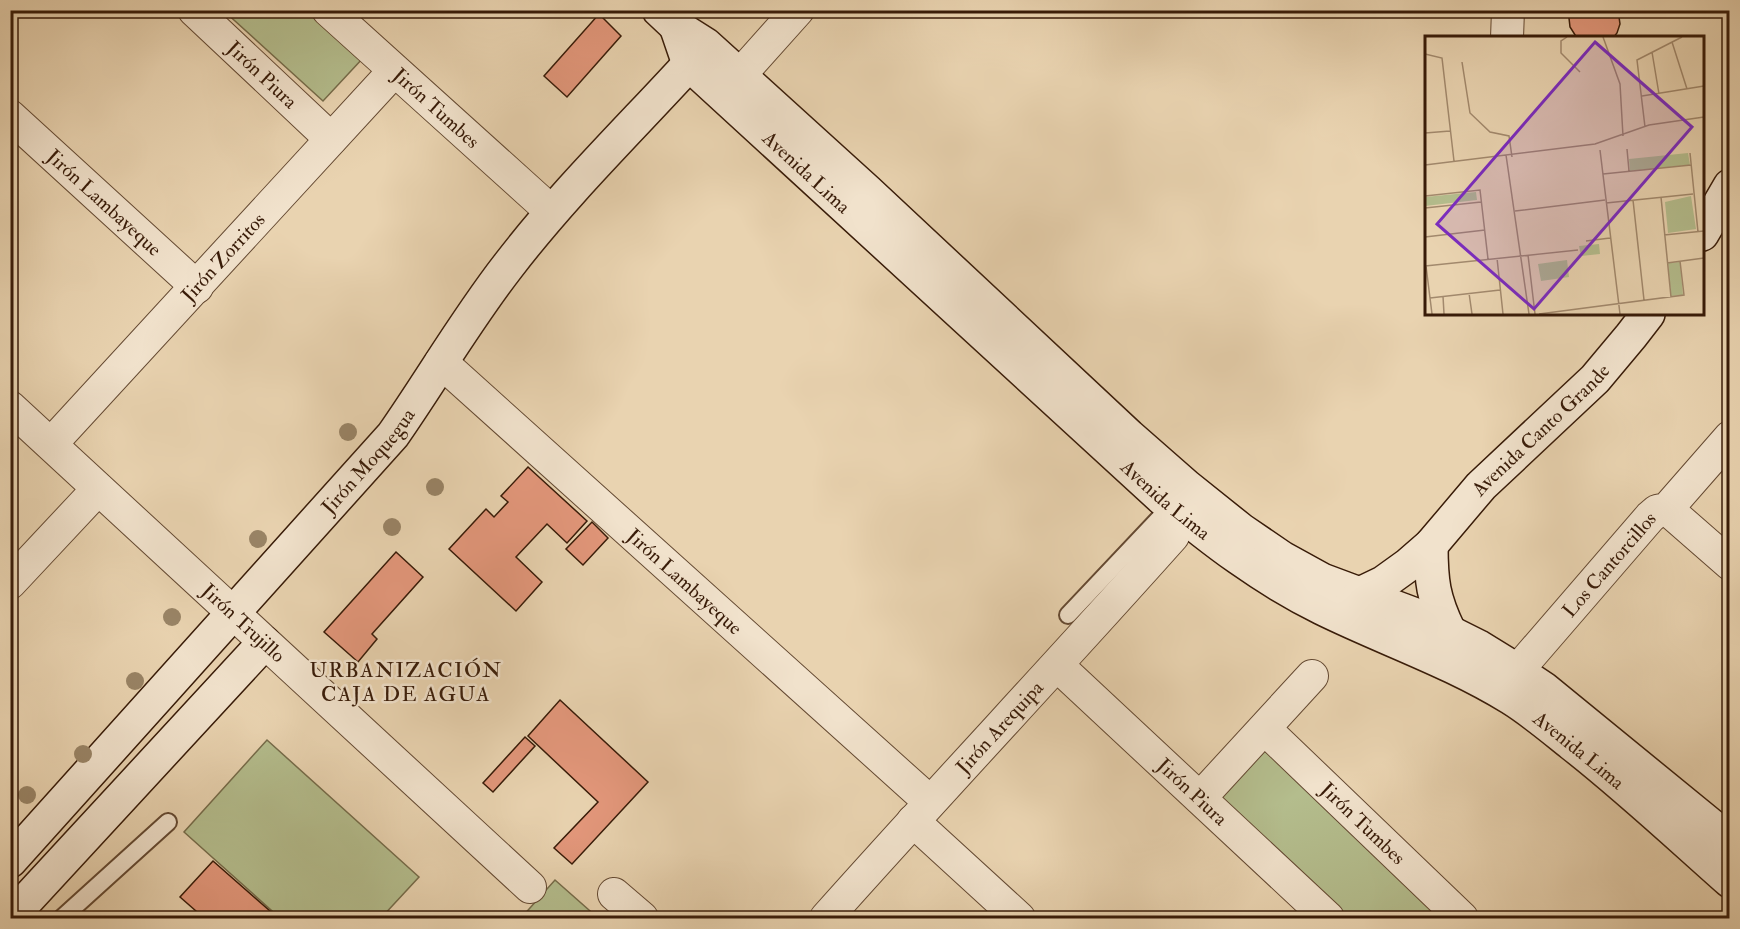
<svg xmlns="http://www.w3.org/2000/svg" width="1740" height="929" font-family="'IM FELL Double Pica',serif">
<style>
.green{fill:#b4bd8d;stroke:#766c4a;stroke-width:1.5}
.building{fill:#e3977b;stroke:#381b08;stroke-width:1.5}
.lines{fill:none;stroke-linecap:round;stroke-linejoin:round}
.lane-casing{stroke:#644932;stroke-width:20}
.street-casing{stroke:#644932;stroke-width:34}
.secondary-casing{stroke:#381b08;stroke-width:36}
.lane{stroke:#f1e2cc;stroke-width:16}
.street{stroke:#f1e2cc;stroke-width:32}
.secondary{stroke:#f1e2cc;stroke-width:33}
.tree{fill:#998466}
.labels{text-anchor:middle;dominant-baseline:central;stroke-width:5;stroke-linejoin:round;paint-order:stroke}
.street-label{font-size:20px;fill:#381b08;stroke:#f1e2cc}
.neighbourhood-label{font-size:21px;letter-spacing:1.5px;fill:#381b08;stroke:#f1e2cc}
.inset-road{fill:none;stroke:#a2896d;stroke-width:1.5}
.view{fill:#7b2cbf;fill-opacity:0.15;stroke:#7b2cbf;stroke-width:3}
.inset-edge{fill:none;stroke:#381b08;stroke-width:3}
</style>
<rect width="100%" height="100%" fill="#e9d3b0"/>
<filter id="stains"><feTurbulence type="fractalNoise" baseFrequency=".00333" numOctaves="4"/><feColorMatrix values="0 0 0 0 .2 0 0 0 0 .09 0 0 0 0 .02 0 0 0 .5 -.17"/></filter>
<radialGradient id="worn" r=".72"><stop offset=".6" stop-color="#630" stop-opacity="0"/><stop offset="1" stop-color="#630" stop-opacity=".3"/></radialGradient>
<path class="green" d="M224 11H312L363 58 323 101Z
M1266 735 1460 918H1336L1207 798Z
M267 740 419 877 381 918H280L184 832Z
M555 880 598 918H521Z"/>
<path class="building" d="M1571 10H1618L1620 24 1617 33 1613 38H1577L1570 27 1569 18Z
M599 14 621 36 567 97 544 76Z
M528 467 587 521 567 543 547 524 516 557 542 582 516 611 449 549 486 509 494 517 508 502 501 496Z
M592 522 608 538 583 565 566 549Z
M396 552 423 577 372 634 377 639 358 662 324 632Z
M560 700 648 782 572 864 554 848 598 802 528 736Z
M525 737 535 746 493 792 483 783Z
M213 861 278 918H204L180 897Z"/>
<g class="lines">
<defs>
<path id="lane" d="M1068 615 1171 506
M62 918 168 822"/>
<g id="street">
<path id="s1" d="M194 10 331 139"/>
<path id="s2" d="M328 10 543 204"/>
<path d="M1507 38 1508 10"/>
<path d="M723 94 798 10"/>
<path id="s3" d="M10 116 197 287"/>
<path id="s4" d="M441 362 930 802"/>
<path id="s5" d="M10 407 530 887"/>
<path id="s6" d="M51 444 394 71"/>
<path d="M1667 509 1730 564"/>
<path d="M10 583 98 489"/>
<path id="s7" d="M1058 666 1328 918"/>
<path id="s8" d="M1517 671 1650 517 1657 511 1667 509 1730 437"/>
<path id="s9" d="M1265 729 1462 918"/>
<path d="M1200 798 1312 676"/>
<path d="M913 821 1019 918"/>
<path d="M614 894 642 918"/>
<path id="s10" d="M826 918C940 790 1058 665 1173 536"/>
</g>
<g id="secondary">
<path d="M659 10 676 26 706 45 867 191 1129 436 1186 486 1241 530 1282 558 1322 580 1413 614 1479 647 1505 663 1544 689 1730 841"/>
<path id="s11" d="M676 26 689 64 1162 498C1212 540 1263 579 1322 608 1385 639 1451 661 1511 698 1532 711 1552 728 1572 744 1627 787 1678 835 1730 881"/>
<path d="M1702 234 1730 186"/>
<path d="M1431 545C1431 581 1433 598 1449 631"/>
<path id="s12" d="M1360 594 1383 583 1408 565 1431 545 1481 486 1595 379 1631 336 1648 314"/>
<path id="s13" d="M10 861 393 435C432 379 466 320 508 266 567 189 638 121 703 49"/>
<path d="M10 918 264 643"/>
</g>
</defs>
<use href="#lane" class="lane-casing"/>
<use href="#street" class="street-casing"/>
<use href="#secondary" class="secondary-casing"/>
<use href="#lane" class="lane"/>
<use href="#street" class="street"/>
<use href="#secondary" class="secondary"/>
</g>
<g class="tree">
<circle cx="348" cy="432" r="9"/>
<circle cx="435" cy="487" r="9"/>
<circle cx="392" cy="527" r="9"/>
<circle cx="258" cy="539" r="9"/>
<circle cx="172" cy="617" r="9"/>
<circle cx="135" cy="681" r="9"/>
<circle cx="83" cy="754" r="9"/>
<circle cx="27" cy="795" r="9"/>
</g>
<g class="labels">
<g class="street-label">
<text stroke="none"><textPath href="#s1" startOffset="94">Jirón Piura</textPath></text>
<text stroke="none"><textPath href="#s2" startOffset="146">Jirón Tumbes</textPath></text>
<text stroke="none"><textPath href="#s11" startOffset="200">Avenida Lima</textPath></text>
<text stroke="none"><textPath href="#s3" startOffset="128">Jirón Lambayeque</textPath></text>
<text stroke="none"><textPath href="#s6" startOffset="254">Jirón Zorritos</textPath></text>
<text stroke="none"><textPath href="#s12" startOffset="246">Avenida Canto Grande</textPath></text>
<text stroke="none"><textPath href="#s13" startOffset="537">Jirón Moquegua</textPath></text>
<text stroke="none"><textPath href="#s11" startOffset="686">Avenida Lima</textPath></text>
<text stroke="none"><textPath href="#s8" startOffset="141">Los Cantorcillos</textPath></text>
<text stroke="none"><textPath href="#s4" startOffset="328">Jirón Lambayeque</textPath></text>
<text stroke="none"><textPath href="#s5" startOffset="318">Jirón Trujillo</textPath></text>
<text stroke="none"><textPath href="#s10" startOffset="258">Jirón Arequipa</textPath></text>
<text stroke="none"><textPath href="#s11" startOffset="1172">Avenida Lima</textPath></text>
<text stroke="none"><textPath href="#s7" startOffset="184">Jirón Piura</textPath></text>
<text stroke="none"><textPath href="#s9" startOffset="136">Jirón Tumbes</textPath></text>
</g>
<g class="neighbourhood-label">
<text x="406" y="670">URBANIZACIÓN<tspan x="406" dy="24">CAJA DE AGUA</tspan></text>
</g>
</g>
<g transform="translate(1425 36)">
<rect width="279" height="279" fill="#e9d3b0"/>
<path d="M263 117 265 129 205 135 204 123ZM51 156 52 164 0 170V161ZM266 160 271 193 243 197 240 166ZM174 208 175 218 156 220 154 210ZM142 224 144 241 116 245 113 228ZM255 226 258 259 246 260 243 227Z" fill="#b4bd8d"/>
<path class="inset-road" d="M142 1 136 5V17L155 36M178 1 195 48 198 100M247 6 262 53M227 16 234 58M0 18 17 22 29 125M37 26 45 77 65 96 84 100 87 121M217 60 279 50M220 91 212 24 257 1M0 97 25 95M202 113 204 135M175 114 195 278M265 117 273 196M81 119 104 278M0 129 170 108 224 89 279 81M178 138 266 129M0 160 55 154 63 223M236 161 246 261M208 164 219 264M181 167 268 158M0 172 56 166M90 175 180 164M239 199 279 195M0 201 60 194M161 205 185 202M103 219 110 278M72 222 78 278M242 227 279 222M0 230 153 214M1 230 7 278M44 257 47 278M18 260 19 278M5 262 75 254M114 278 259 259 255 225"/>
<path class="view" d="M170 6 267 91 109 273 12 188Z"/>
<rect width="279" height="279" class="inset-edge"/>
</g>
<rect width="1740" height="929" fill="none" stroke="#e9d3b0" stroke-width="36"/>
<rect x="12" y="12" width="1716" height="905" fill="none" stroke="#381b08" stroke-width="3"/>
<rect x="18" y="18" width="1704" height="893" fill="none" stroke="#381b08" stroke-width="1.5"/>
<rect width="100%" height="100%" filter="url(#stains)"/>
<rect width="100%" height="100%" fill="url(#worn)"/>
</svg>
